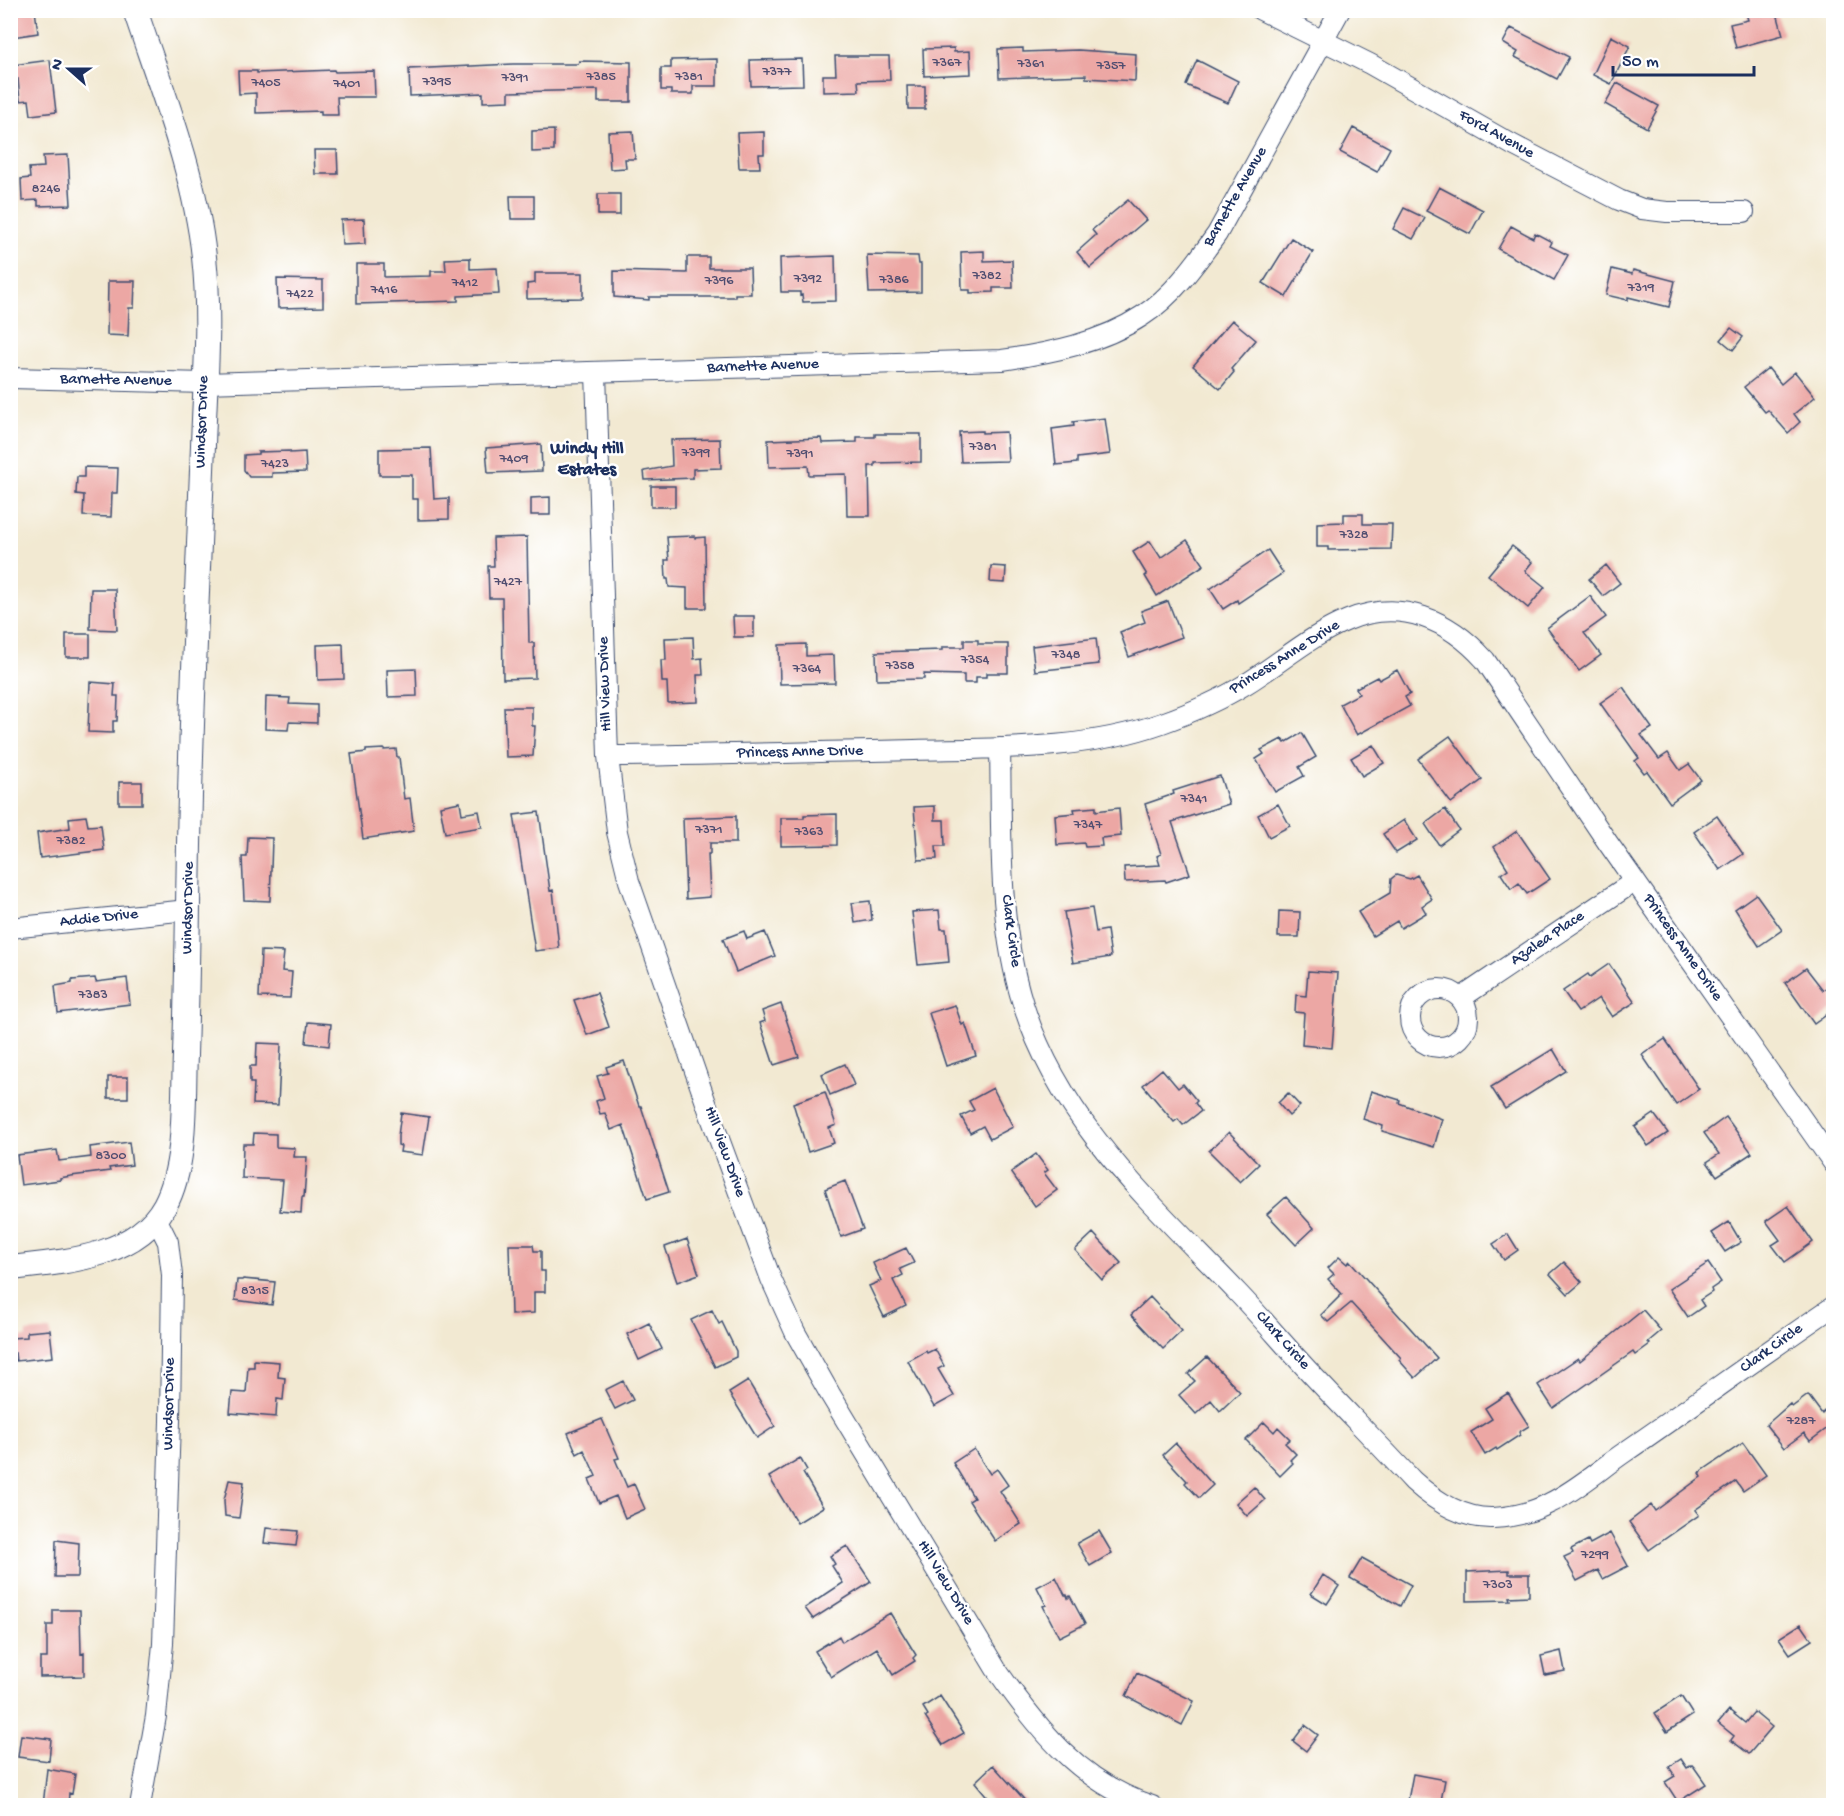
<svg xmlns="http://www.w3.org/2000/svg" width="1844" height="1816" font-family="'Gochi Hand',sans-serif">
<style>
.building{fill:#eca7a4}
.lines{fill:none;stroke-linecap:round;stroke-linejoin:round}
.minor-casing{stroke:#3b4b6f;stroke-width:22}
.tertiary-casing{stroke:#3b4b6f;stroke-width:26}
.minor{stroke:#fff;stroke-width:20}
.tertiary{stroke:#fff;stroke-width:24}
.labels{text-anchor:middle;dominant-baseline:central;stroke-width:5;stroke-linejoin:round;paint-order:stroke}
.number-label{font-size:14px;fill:#4f4d70}
.street-label{font-size:16px;fill:#1b2f5e;stroke:#fff}
.neighbourhood-label{font-size:18px;font-weight:bold;fill:#1b2f5e;stroke:#fff}
</style>
<rect width="100%" height="100%" fill="#fff"/>
<filter id="ink" filterUnits="userSpaceOnUse"><feTurbulence type="fractalNoise" baseFrequency=".0167" numOctaves="2"/><feDisplacementMap in="SourceGraphic" scale="12" xChannelSelector="R" yChannelSelector="G"/><feConvolveMatrix kernelMatrix="1 2 1 2 8 2 1 2 1" color-interpolation-filters="sRGB"/></filter>
<filter id="wash" filterUnits="userSpaceOnUse"><feTurbulence type="fractalNoise" baseFrequency=".008" numOctaves="4" result="noise"/><feDisplacementMap in="SourceGraphic" scale="24" xChannelSelector="R" yChannelSelector="G"/><feGaussianBlur stdDeviation="1.35" result="paint"/><feColorMatrix in="noise" values="0 0 0 0 0 0 0 0 0 0 0 0 0 0 0 0 0 1.4 0 .05"/><feComposite in="paint" operator="in"/></filter>
<g filter="url(#wash)">
<rect width="100%" height="100%" fill="#f2e9d2"/>
<g id="blocks">
<path class="building" d="M10 10H35L38 33 13 37Z
M1745 10H1766L1767 15 1777 13 1783 35 1736 48 1730 24 1748 20Z
M1511 28 1569 57 1557 79 1515 57 1518 52 1503 43Z
M1611 36 1630 46 1611 84 1593 75Z
M954 48V52L970 51 971 74 924 76 923 49Z
M1023 48V52L1078 50 1136 54 1135 81 1086 78V75L999 78 998 49Z
M835 56H889L890 80 858 81 859 91 823 92V75H836Z
M717 59V86H693V94H671V90H661V68H671V60Z
M802 59 803 85 751 86 750 60Z
M50 60 56 112 31 115 29 100 20 101 18 79 14 80 13 65Z
M1197 60 1238 81 1228 103 1186 85Z
M579 61 631 62V102H598V90L509 92V101L483 102V93L410 96 409 69 513 64H578Z
M334 70 335 72 374 71 375 97H337L338 115H321V111L256 113V93L239 94 238 71H257V73Z
M1617 83 1659 106 1647 128 1605 104Z
M907 86H925V109H908Z
M1353 128 1390 148 1377 172 1340 152Z
M554 130V151L532 152V131Z
M633 131 635 159H625L626 168 610 169 608 132Z
M764 132V154H759L760 168H739L737 133Z
M314 150H337L338 174H315Z
M68 155 71 205 38 206V200L22 201 21 179 30 178 29 168 44 167 43 156Z
M1439 187 1483 210 1470 234 1426 211Z
M598 194H620V215H598Z
M510 196H534V219H511Z
M1128 200 1146 220 1090 268 1077 252 1096 235 1092 230Z
M1404 208 1425 218 1413 239 1393 229Z
M364 219 365 244 342 245 341 220Z
M1511 226 1533 238 1535 233 1552 242 1550 246 1568 255 1554 280 1498 249Z
M1291 238 1313 252 1286 297 1263 283Z
M984 251V261L1012 260 1013 288H993V292L970 293V290H962L961 252Z
M867 255 918 256 919 264H921V292L869 293Z
M835 256 836 301 803 302 802 295 800 296V292H781L780 258Z
M687 257H709V268H750L751 294H735V297H649V300L614 297V271L687 273Z
M470 258V269L497 268 499 294 458 296V301L356 304V264H384V277L431 276V271H446L445 259Z
M1612 269 1632 274 1633 270 1675 281 1669 307 1628 297V300L1606 295Z
M535 273H583V298L527 299V284L535 283Z
M277 279 323 280V307L278 308Z
M108 281H135L134 308H129L128 336 107 335Z
M1232 320 1256 340 1231 369 1234 372 1220 389 1193 366Z
M1731 328 1743 337 1733 350 1721 340Z
M1768 368 1781 384 1795 372 1815 397 1794 414 1800 422 1788 433 1768 410 1765 412 1744 387Z
M1105 418 1110 454 1077 458V463L1056 465 1052 429 1074 426 1073 422Z
M982 431V433L1006 432 1008 461 961 462 959 432Z
M875 434H921V462L875 463V466H869L870 516H847L846 474 809 475 808 466 769 467 768 440 821 438 822 443 857 442V437H875Z
M720 439 721 468 693 469V478L645 480 644 471 672 466 671 440Z
M541 444 542 471 488 473 486 448Z
M431 448 434 499 449 498V519L418 520V499H412V475H379V449Z
M290 451V453L305 452 306 472 272 473V477H249L244 470V455L258 454V452Z
M84 467 118 468 117 493H112L111 517 83 516 84 495 76 494 77 477H84Z
M651 486H675V507H651Z
M550 497V515H531V498Z
M1344 514H1363V524H1392L1391 549 1328 550V547H1317V523L1344 522Z
M695 536V538L705 537 706 608H687V588L669 587 668 579H666L665 560H669L667 537Z
M527 537 529 643H534L535 678 503 679 502 598H489L488 566H494L493 538Z
M1187 540 1204 565 1157 596 1145 576 1147 575 1133 552 1150 541 1161 558Z
M1512 546 1532 562 1525 571 1545 587 1528 608 1488 575Z
M1268 550 1283 573 1238 603 1237 600 1223 609 1210 589Z
M1606 565 1620 583 1603 596 1589 579Z
M991 566 1006 567 1005 583 990 582Z
M91 589H115L117 630 90 629Z
M1590 596 1606 617 1584 633 1601 655 1579 671 1547 628Z
M1168 601 1182 637 1129 657 1120 632 1145 622 1141 611Z
M733 616H754V637H734Z
M66 634H90V657H66Z
M693 637 694 659 702 658 703 675H697L698 702 668 703 667 682H662L661 660H666L665 638Z
M1096 638 1099 664 1035 671 1032 646Z
M964 640H978V644H1008V673H987V677H976V683H964V675L924 674V679L877 680 876 652 942 650V647H964Z
M343 644 344 679 318 680 317 645Z
M806 644V656L834 655 835 683 780 684 779 645Z
M416 669 417 696 388 697 387 670Z
M1397 670 1410 694 1405 697 1410 706 1357 735 1340 704 1359 694 1356 688 1377 677 1379 680Z
M90 682 115 684 114 696H118L117 721H113V733L88 732Z
M1623 687 1652 728 1641 735 1659 759 1668 753 1680 770 1689 764 1701 780 1670 803 1647 771 1644 773 1635 761 1639 758 1600 703Z
M266 697 290 698 289 704 317 705V723L289 722 288 730 265 729Z
M504 707H532V726H535L533 756 506 757Z
M1302 733 1316 757 1299 767 1304 776 1275 792 1256 759 1264 754 1261 750 1282 739 1285 743Z
M1450 736 1482 780 1451 803 1418 759Z
M1373 745 1384 763 1362 776 1351 758Z
M384 749V750L396 749 397 757H399L404 799 410 798 414 831 363 839 351 754 366 752V750Z
M1220 776 1229 804 1172 822 1190 874 1166 882 1165 880 1125 882 1124 867 1160 865 1157 856 1161 854 1145 804 1174 794 1173 791Z
M119 782H142V804H119Z
M460 802 462 814 479 811 482 827 445 833 440 806Z
M1278 804 1290 826 1269 837 1258 815Z
M935 806V820H944L945 846H936L937 859 918 860 914 807Z
M1096 807V811L1119 808 1121 836 1101 838 1102 846 1085 847 1084 843 1057 845 1055 815 1075 813 1074 809Z
M1445 809 1459 830 1439 845 1425 824Z
M539 812 550 891 553 890 559 948 535 951 514 815Z
M837 814V845L781 846V818H804V815Z
M86 816 88 826 101 825 104 850 40 858 37 833 70 828 69 818Z
M736 816V843H710V854H708L710 897 686 899 683 818Z
M1717 816 1743 854 1720 870 1694 832Z
M1404 820 1417 840 1396 853 1383 834Z
M1517 831 1550 879 1527 894 1519 883 1511 889 1501 874 1508 869 1494 847Z
M248 837 272 838 270 901 244 900 242 857H247Z
M1396 875 1410 879 1417 875 1432 899 1422 906 1426 913 1401 928 1397 921 1373 936 1358 912 1390 893 1391 879Z
M1756 894 1782 930 1759 946 1735 909Z
M870 901 872 920 855 923 852 903Z
M1092 908 1096 932 1107 930 1111 957 1073 963 1064 912Z
M939 910 941 929H946L949 962 918 965 912 912Z
M1279 911 1300 912 1299 937H1278Z
M744 931 747 939 765 932 775 956 736 972 723 939Z
M261 951 284 952 282 971 292 972 290 998 259 997Z
M1609 964 1635 1002 1612 1017 1599 998 1578 1012 1563 991 1588 974 1590 977Z
M1806 968 1823 990 1833 983V1010L1814 1024 1785 983Z
M1308 971 1338 973 1332 1048 1302 1045 1304 1013 1295 1012 1296 995 1306 996Z
M95 978 96 982 127 978 130 1004 58 1013 55 986 72 983V980Z
M597 993 609 1027 587 1035 574 1000Z
M781 1004 799 1057 774 1065 760 1023 765 1021 762 1011Z
M955 1005 962 1025 965 1023 976 1056 946 1066 929 1013Z
M308 1022 331 1024 329 1046 306 1043Z
M1665 1039 1699 1089 1676 1105 1642 1055Z
M257 1043 281 1044 278 1105 253 1104 254 1083H250V1066H256Z
M1553 1049 1566 1071 1505 1109 1491 1087Z
M624 1061 639 1106H641L669 1192 647 1199 623 1125 611 1130 605 1113 600 1114 596 1101 604 1098 597 1076 608 1073 606 1067Z
M845 1064 854 1085 830 1095 822 1074Z
M1162 1069 1178 1088 1183 1084 1197 1101 1195 1103 1201 1111 1183 1125 1178 1119 1174 1122 1143 1085Z
M108 1077H128V1098H108Z
M993 1088 1013 1127 990 1139 983 1126 970 1133 961 1116 974 1110 969 1101Z
M1371 1091 1400 1100 1399 1103 1442 1119 1434 1147 1382 1131 1383 1126 1363 1119Z
M825 1092 836 1125 829 1128 834 1143 808 1152 793 1103Z
M1288 1093 1300 1106 1289 1116 1278 1103Z
M401 1113 429 1117 423 1155 400 1152 401 1146 398 1145V1136Z
M1654 1114 1668 1133 1648 1146 1635 1127Z
M1726 1117 1752 1153 1717 1176 1707 1162 1719 1154 1704 1133Z
M1229 1132 1259 1164 1240 1182 1209 1151Z
M254 1133 276 1134V1147L295 1148 294 1157H307L304 1197H302L301 1213 280 1211 283 1180 242 1178 243 1144H253Z
M129 1142 132 1165 109 1168 110 1171 71 1176 60 1178V1180L21 1185 17 1155 57 1150 59 1161 91 1157 90 1147Z
M1036 1154 1048 1170 1044 1173 1057 1190 1035 1206 1011 1172Z
M845 1181 863 1229 841 1237 825 1189Z
M1286 1197 1314 1228 1296 1245 1267 1214Z
M1788 1206 1813 1242 1785 1262 1772 1245 1780 1240 1766 1221Z
M1729 1222 1741 1242 1725 1252 1712 1233Z
M1093 1233 1121 1263 1102 1280 1075 1250Z
M1508 1234 1518 1250 1504 1260 1493 1244Z
M687 1239 699 1274 677 1282 665 1247Z
M509 1245H533L534 1251H541V1271H545V1292H534V1313L511 1314Z
M906 1248 914 1263 900 1269 903 1275 893 1280 906 1306 884 1317 869 1286 881 1281 873 1263Z
M1339 1257 1347 1264 1350 1261 1437 1358 1415 1378 1399 1360 1401 1358 1351 1303 1328 1322 1321 1315 1342 1294 1328 1279 1334 1274 1328 1268Z
M1564 1262 1582 1282 1568 1294 1550 1274Z
M1708 1263 1721 1282 1711 1289 1712 1292 1700 1300 1704 1306 1688 1317 1669 1289Z
M243 1279 275 1282 272 1305 235 1300 237 1280H242Z
M1150 1297 1182 1331 1163 1349 1131 1315Z
M712 1310 719 1324 722 1322 736 1351V1357L715 1367 691 1320Z
M1643 1310 1661 1331 1648 1342 1650 1344 1635 1355 1633 1352 1553 1408 1538 1385 1578 1358 1580 1361Z
M649 1323 662 1349 639 1360 627 1334Z
M50 1330 53 1357 16 1361 15 1353 10 1354V1338L27 1337V1332Z
M935 1349 944 1366 938 1369 954 1396 934 1407 908 1361 926 1351 927 1353Z
M1207 1357 1240 1392 1220 1411 1211 1400 1196 1414 1179 1395 1195 1381 1188 1374Z
M254 1360 279 1362 278 1377 285 1378 283 1400 277 1399 276 1417 230 1413 232 1392 246 1393 248 1367H254Z
M623 1381 633 1400 615 1409 605 1390Z
M748 1381 775 1426 757 1438 729 1393Z
M1508 1393 1529 1426 1519 1432 1520 1435 1497 1450 1496 1448 1485 1455 1471 1432 1492 1419 1485 1408Z
M1808 1395 1822 1414 1824 1411 1833 1424 1810 1441 1804 1433 1784 1448 1766 1425 1790 1404 1792 1407Z
M602 1419 619 1458 615 1459 627 1487 634 1484 645 1509 625 1518 616 1496 599 1503 589 1479 596 1476 584 1450 577 1454 568 1433Z
M1264 1422 1274 1432 1278 1427 1290 1439 1285 1443 1296 1454 1290 1460 1293 1463 1280 1476 1246 1440Z
M1176 1443 1213 1485 1199 1498 1185 1483 1187 1481 1163 1455Z
M1743 1443 1766 1475 1743 1491 1736 1481 1695 1510 1699 1515 1649 1550 1629 1522 1651 1505 1655 1511 1701 1477 1699 1473Z
M974 1449 990 1474 997 1469 1008 1485 1000 1491 1021 1524 995 1541 969 1501 974 1498 953 1463Z
M800 1458 807 1470 803 1473 823 1507 797 1523 769 1477Z
M229 1480 244 1482 239 1518 225 1516 224 1500Z
M1254 1487 1265 1500 1247 1516 1236 1503Z
M266 1528 298 1531 296 1546 264 1543Z
M1099 1531 1112 1553 1090 1566 1077 1543Z
M1610 1533 1628 1566 1603 1579 1598 1570 1577 1581 1564 1557 1573 1553 1571 1549 1588 1540 1590 1544Z
M56 1540 79 1543 78 1577H55Z
M847 1546 871 1582 813 1619 805 1608 843 1583 832 1566 835 1564 830 1556Z
M1362 1558 1411 1585 1400 1606 1350 1578Z
M1509 1570V1574H1529V1596L1509 1597 1510 1600 1467 1601V1572Z
M1323 1575 1339 1586 1327 1604 1311 1594Z
M1056 1577 1065 1595H1067L1068 1598 1070 1596 1085 1624 1059 1637 1043 1606 1046 1605 1037 1587Z
M53 1610H80L81 1654 84 1653V1676L40 1677V1658H47V1625H53Z
M890 1613 916 1655 913 1658 915 1661 893 1675 877 1648 831 1677 815 1651 839 1636 842 1642Z
M1801 1624 1812 1640 1790 1654 1779 1638Z
M1561 1651 1565 1671 1545 1675 1541 1656Z
M1137 1673 1194 1701 1182 1725 1126 1696Z
M940 1696 964 1733 943 1745 925 1717 928 1715 923 1707Z
M1681 1696 1693 1715 1667 1732 1655 1713Z
M1729 1710 1745 1723 1754 1712 1772 1727 1749 1754 1731 1740 1734 1736 1718 1723Z
M1305 1725 1318 1735 1306 1751 1293 1741Z
M21 1735 51 1739 49 1761 18 1757Z
M1681 1759 1687 1768 1692 1765 1694 1767 1706 1784 1678 1802 1665 1782 1675 1776 1669 1767Z
M993 1765 1030 1806H995L975 1782Z
M47 1769 75 1774 72 1794 69 1793 68 1806H43Z
M1413 1774 1445 1780 1440 1806 1408 1800Z"/>
</g>
</g>
<g filter="url(#ink)">
<use href="#blocks" fill-opacity="0" stroke="#3b4b6f" stroke-width="1.5"/>
<g class="lines">
<defs>
<path id="minor" d="M1261 10 1370 64 1511 144 1619 200 1642 209 1667 212H1744
M596 372 608 756 617 832 629 881 712 1120 771 1279 795 1332 830 1394 996 1669C1038 1729 1080 1783 1152 1806
M10 378 205 383 1002 360C1050 353 1101 343 1142 316 1173 296 1196 263 1217 234L1340 10
M1000 748C1002 833 997 922 1023 1004 1061 1124 1153 1204 1237 1292 1260 1316 1281 1341 1304 1366 1340 1405 1377 1442 1413 1481 1435 1501 1462 1519 1493 1518 1512 1517 1533 1512 1550 1503 1577 1490 1600 1469 1625 1452 1695 1404 1763 1354 1834 1306
M608 756C710 755 812 752 914 750 997 748 1083 751 1162 723 1190 713 1220 700 1246 684 1280 663 1311 635 1348 620 1401 598 1449 620 1485 660L1608 843 1834 1164
M10 928 188 910
M1410 1018a29 29 0 1 1 58 0a29 29 0 1 1-58 0Z
M1461 998 1635 881
M140 1806 156 1716 163 1644 170 1421 172 1275 168 1242 156 1218"/>
<path id="tertiary" d="M10 1268C63 1262 136 1258 165 1205 187 1164 183 1101 185 1055 188 956 188 856 191 757 194 653 199 549 203 445 205 383 211 319 204 257 195 173 162 91 135 10"/>
</defs>
<use href="#minor" class="minor-casing"/>
<use href="#tertiary" class="tertiary-casing"/>
<use href="#minor" class="minor"/>
<use href="#tertiary" class="tertiary"/>
</g>
</g>
<g class="labels">
<g class="number-label">
<text x="947" y="63">7367</text>
<text x="1031" y="64">7361</text>
<text x="1111" y="66">7357</text>
<text x="777" y="72">7377</text>
<text x="601" y="77">7385</text>
<text x="689" y="77">7381</text>
<text x="515" y="78">7391</text>
<text x="437" y="82">7395</text>
<text x="266" y="83">7405</text>
<text x="347" y="84">7401</text>
<text x="46" y="189">8246</text>
<text x="987" y="276">7382</text>
<text x="808" y="279">7392</text>
<text x="894" y="280">7386</text>
<text x="719" y="281">7396</text>
<text x="465" y="283">7412</text>
<text x="1641" y="288">7319</text>
<text x="384" y="290">7416</text>
<text x="300" y="294">7422</text>
<text x="983" y="447">7381</text>
<text x="696" y="453">7399</text>
<text x="800" y="454">7391</text>
<text x="514" y="459">7409</text>
<text x="275" y="464">7423</text>
<text x="1354" y="535">7328</text>
<text x="508" y="582">7427</text>
<text x="1066" y="655">7348</text>
<text x="975" y="660">7354</text>
<text x="900" y="666">7358</text>
<text x="807" y="669">7364</text>
<text x="1194" y="799">7341</text>
<text x="1088" y="825">7347</text>
<text x="709" y="830">7371</text>
<text x="809" y="832">7363</text>
<text x="71" y="841">7382</text>
<text x="93" y="995">7383</text>
<text x="111" y="1156">8300</text>
<text x="255" y="1291">8315</text>
<text x="1801" y="1421">7287</text>
<text x="1595" y="1555">7299</text>
<text x="1498" y="1585">7303</text>
</g>
<g class="street-label">
<text transform="translate(1496 135) rotate(29)">Ford Avenue</text>
<text transform="translate(1236 197) rotate(-60)">Barnette Avenue</text>
<text transform="translate(763 367) rotate(-2)">Barnette Avenue</text>
<text transform="translate(116 381) rotate(1)">Barnette Avenue</text>
<text transform="translate(203 422) rotate(-88)">Windsor Drive</text>
<text transform="translate(1285 658) rotate(-32)">Princess Anne Drive</text>
<text transform="translate(606 684) rotate(-92)">Hill View Drive</text>
<text transform="translate(800 753) rotate(-1)">Princess Anne Drive</text>
<text transform="translate(189 908) rotate(-89)">Windsor Drive</text>
<text transform="translate(99 919) rotate(-6)">Addie Drive</text>
<text transform="translate(1010 931) rotate(82)">Clark Circle</text>
<text transform="translate(1548 939) rotate(-34)">Azalea Place</text>
<text transform="translate(1682 948) rotate(55)">Princess Anne Drive</text>
<text transform="translate(724 1152) rotate(70)">Hill View Drive</text>
<text transform="translate(1282 1341) rotate(48)">Clark Circle</text>
<text transform="translate(1772 1349) rotate(-36)">Clark Circle</text>
<text transform="translate(170 1404) rotate(-89)">Windsor Drive</text>
<text transform="translate(945 1583) rotate(59)">Hill View Drive</text>
</g>
<g class="neighbourhood-label">
<text x="587" y="449">Windy Hill<tspan x="587" dy="21">Estates</tspan></text>
</g>
</g>
<rect width="1844" height="1816" fill="none" stroke="#fff" stroke-width="36"/>
<g transform="translate(69 69) rotate(291)" stroke="#ffffff" stroke-width="4.5" paint-order="stroke">
<path d="M0-4.5L10 22L0 15L-10 22Z" fill="#1b2f5e"/>
<text y="-9" font-size="16" font-weight="bold" text-anchor="middle" fill="#1b2f5e">N</text>
</g>
<path d="M1613 66v9h141v-9" fill="none" stroke="#1b2f5e" stroke-width="3"/>
<text x="1622" y="66" font-size="18" fill="#1b2f5e" stroke="#ffffff" stroke-width="4.5" paint-order="stroke">50 m</text>
</svg>
